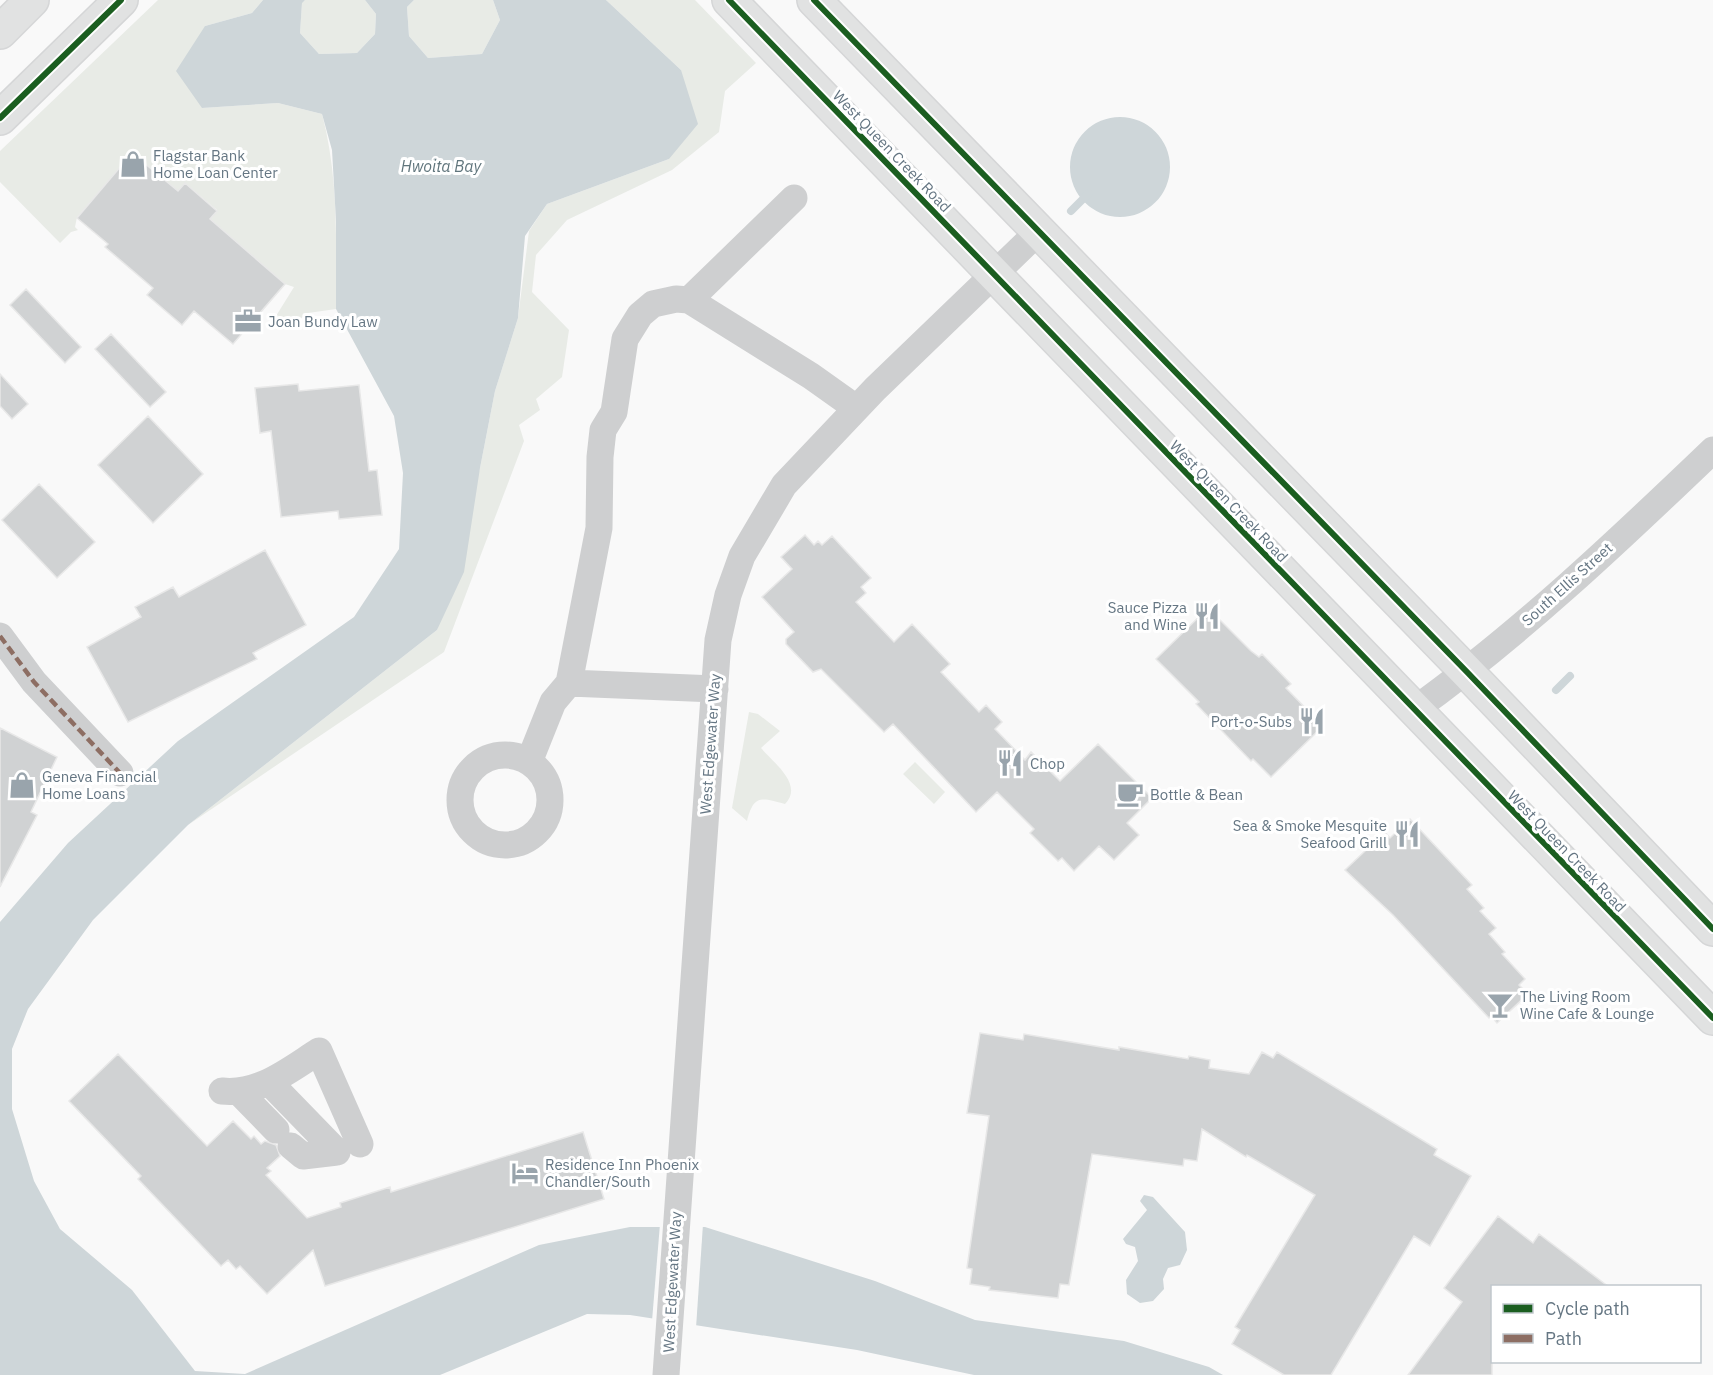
<svg xmlns="http://www.w3.org/2000/svg" width="1713" height="1375" font-family="'IBM Plex Sans',sans-serif">
<style>
.green{fill:#e8ebe6}
.water{fill:#ced6d9}
.pier{fill:#f9f9f9}
.lines{fill:none;stroke-linecap:round;stroke-linejoin:round}
.stream{stroke:#ced6d9;stroke-width:8}
.building{fill:#d0d2d3;stroke:#e8e8e8;stroke-width:1.5}
.major-casing{stroke:#d5d6d7;stroke-width:36}
.minor{stroke:#cecfd0;stroke-width:27}
.major{stroke:#e1e2e2;stroke-width:33}
.quiet{stroke:#8d6e63;stroke-width:4.5;stroke-dasharray:9 4.5;stroke-linecap:butt}
.cycleway-casing{stroke:#fff;stroke-width:10}
.cycleway{stroke:#1b5e20;stroke-width:6}
.labels{text-anchor:middle;dominant-baseline:central;stroke-width:6;stroke-linejoin:round;paint-order:stroke}
.street-label{font-size:15px;fill:#657683;stroke:#fff}
.poi-label{font-size:15px;fill:#657683;stroke:#fff;text-anchor:start}
.water-label{font-size:16px;font-style:italic;fill:#60757c;stroke:#fff}
</style>
<rect width="100%" height="100%" fill="#f9f9f9"/>
<path class="green" d="M158 0H263L252 13 205 26 202 108 278 103 322 114C339 178 336 243 336 309L308 313 287 329 276 316 294 287 285 284 210 219 217 210 185 183 172 198 174 188 133 153 77 217 75 227 78 230 71 232 60 243 0 182V151Z
M305 0H365L376 14 375 34 357 53 319 54 300 33 302 2Z
M414 0H493L500 20 482 54 428 58 409 36 407 7Z
M606 0H695L756 63 725 91 719 132 672 170 567 220 536 255 532 292 569 330 562 377 536 399 540 410 519 425 524 441 444 652 188 825 437 630 480 468 495 391 518 318 529 231 547 204 669 159 681 70Z
M749 712 758 714 780 731 761 748C774 763 804 785 785 804 761 798 754 794 747 821L732 808Z
M915 762 945 792 934 804 903 774Z"/>
<path class="water" d="M263 0H305L302 3 300 33 319 54 357 53 375 34 376 14 365 0H414L407 7 409 36 428 58 482 54 500 20 493 0H606L681 70 698 124 669 159 547 204 525 236 518 318 495 391 480 468 464 572 437 630 188 825 93 920 28 1009 12 1049V1109L34 1181 60 1229 132 1290 195 1371 245 1374 539 1245 630 1227H705L875 1281 975 1320 1124 1341 1209 1367 1223 1375H974L857 1350 630 1315 587 1314 440 1375H0V922L68 843 178 741 354 617 399 549 403 473 394 416 336 309V221L332 150 322 114 278 103 202 108 176 71 205 26 252 13Z
M1070 167a50 50 0 1 1 100 0a50 50 0 1 1-100 0Z
M1144 1195 1153 1197 1185 1232 1187 1250 1180 1265 1168 1268 1163 1279 1164 1289 1153 1301 1140 1303 1127 1294 1126 1280 1138 1261 1135 1247 1126 1244 1123 1239 1147 1210 1140 1201Z"/>
<path class="pier" d="M660 1224H703L696 1328 652 1321Z"/>
<g class="lines">
<path class="stream" d="M1071 211 1089 193
M1556 690 1570 676"/>
</g>
<path class="building" d="M132 153 178 191 185 183 217 211 210 219 285 284 233 344 194 311 182 325 147 295 153 288 105 247 108 244 77 218Z
M26 289 81 347 65 363 10 305Z
M111 334 166 392 150 407 95 349Z
M0 374 28 404 12 419 0 406Z
M298 384 299 391 359 385 369 471 377 470 382 515 339 519 338 511 281 517 271 431 260 433 255 388Z
M148 416 203 474 153 523 98 465Z
M39 484 95 542 57 578 2 520Z
M805 535 814 545 818 541 822 545 832 536 871 578 861 587 866 593 856 602 894 642 912 624 950 664 941 672 979 712 986 705 1002 722 995 729 1025 760 1031 752 1060 781 1098 744 1152 798 1127 823 1139 835 1114 860 1099 846 1074 871 1062 858 1058 861 1030 833 1034 829 997 792 976 812 893 724 884 732 821 669 813 672 786 644V639L794 632 762 597 792 569 781 557Z
M265 550 306 625 253 653 257 659 128 722 87 647 141 617 135 607 173 587 179 597Z
M1208 608 1251 651 1259 657 1262 654 1291 684 1286 688 1323 726 1271 777 1253 759 1251 761 1196 704 1199 702 1156 659Z
M0 728 57 757 31 812 37 815 0 887Z
M1410 819 1472 885 1467 889 1484 908 1480 911 1496 928 1489 934 1505 952 1502 954 1525 979 1519 985 1528 994 1497 1023 1491 1016 1489 1018 1393 915 1345 870 1385 832 1390 838Z
M980 1033 1023 1040 1024 1034 1119 1050V1047L1188 1059 1189 1056 1210 1060 1209 1068 1249 1074 1262 1052 1273 1058 1277 1052 1437 1149 1434 1155 1471 1176 1430 1246 1414 1236 1331 1375H1284L1232 1344 1240 1330 1235 1327 1315 1195 1247 1155 1246 1157 1202 1129 1197 1161 1184 1159 1183 1166 1092 1154 1069 1285 1060 1284 1058 1298 989 1290 990 1287 970 1284 972 1269 967 1268 989 1116 967 1113Z
M118 1054 207 1146 233 1121 251 1139 254 1136 261 1144 265 1141 276 1145 280 1156 267 1168 271 1171 266 1175 307 1218 341 1207 340 1203 390 1187 391 1192 583 1132 604 1199 325 1286 313 1250 267 1294 240 1266 236 1269 228 1260 221 1266 138 1179 141 1176 69 1101Z
M1498 1216 1533 1243 1539 1234 1609 1287H1492V1375H1408L1462 1302 1444 1288Z"/>
<g class="lines">
<defs>
<path id="major" d="M729 0 1713 1018
M814 0 1467 672 1713 929
M0 32 32 0
M0 118 121 0"/>
</defs>
<use href="#major" class="major-casing"/>
<path class="minor" d="M689 300 794 198
M0 636 34 682 120 773
M715 689 569 683 599 528 600 457 603 430 614 412 625 339 640 315 653 304 676 299 689 300 811 376 856 408
M1414 710C1521 633 1618 541 1713 450
M460 800a45 45 0 1 1 90 0a45 45 0 1 1-90 0Z
M529 762 553 702 569 683
M269 1082 337 1152
M222 1091C259 1095 289 1070 319 1051L360 1144
M240 1093 276 1130
M291 1146 303 1156 337 1152
M666 1375 718 640 728 595 742 556 784 485 875 389 1038 232"/>
<use href="#major" class="major"/>
<path class="quiet" d="M0 636 34 682 120 773"/>
<defs>
<path id="cycleway" d="M729 0 1713 1018
M814 0 1467 672 1713 929
M0 118 121 0"/>
</defs>
<use href="#cycleway" class="cycleway-casing"/>
<use href="#cycleway" class="cycleway"/>
</g>
<defs>
<symbol id="shop-bare" viewBox="-9 -9 18 18"><path d="M-5-2.5h2.3a2.7 3.5 0 0 1 5.4 0H5L5.5 6h-11ZM-1.5-2.5h3a1.5 2.3 0 0 0-3 0Z" fill="#99a4ac" stroke="#fff" stroke-width="2.5" paint-order="stroke"/></symbol>
<symbol id="office-bare" viewBox="-9 -9 18 18"><path d="M-6-3h4V-5.5h4V-3h4V5H-6ZM-1-4.5V-3h2v-1.5ZM-6 0V1H6V0Z" fill="#99a4ac" stroke="#fff" stroke-width="2.5" paint-order="stroke"/></symbol>
<symbol id="restaurant-bare" viewBox="-9 -9 18 18"><path d="M-5-6h1v4h1v-4h1v4h1v-4h1v5L-1.5 .5V6h-2V.5L-5-1ZM5-6V6H3V1.5H1.5Q1.5-4 5-6Z" fill="#99a4ac" stroke="#fff" stroke-width="2.5" paint-order="stroke"/></symbol>
<symbol id="cafe-bare" viewBox="-9 -9 18 18"><path d="M-5.5-4.5H6V0H3Q3 3.5 0 3.5H-2.5Q-5.5 3.5-5.5 0ZM3-3.2v2h1.7v-2ZM-6 4.5H4V6H-6Z" fill="#99a4ac" stroke="#fff" stroke-width="2.5" paint-order="stroke"/></symbol>
<symbol id="bar-bare" viewBox="-9 -9 18 18"><path d="M-6-5H6L.8 .8V4.5H3.5V6h-7V4.5H-.8V.8Z" fill="#99a4ac" stroke="#fff" stroke-width="2.5" paint-order="stroke"/></symbol>
<symbol id="hotel-bare" viewBox="-9 -9 18 18"><path d="M-6-4.5h1.5V1H6V5H4.5V3h-9V5H-6ZM-4 0a1.8 1.8 0 1 1 3.6 0ZM.5 0V-2.5h3Q6-2.5 6 0Z" fill="#99a4ac" stroke="#fff" stroke-width="2.5" paint-order="stroke"/></symbol>
</defs>
<g fill-rule="evenodd">
<use href="#shop-bare" x="114" y="145" width="38" height="38"/>
<use href="#office-bare" x="229" y="302" width="38" height="38"/>
<use href="#restaurant-bare" x="1188" y="597" width="38" height="38"/>
<use href="#restaurant-bare" x="1293" y="702" width="38" height="38"/>
<use href="#restaurant-bare" x="991" y="744" width="38" height="38"/>
<use href="#shop-bare" x="3" y="766" width="38" height="38"/>
<use href="#cafe-bare" x="1111" y="775" width="38" height="38"/>
<use href="#restaurant-bare" x="1388" y="815" width="38" height="38"/>
<use href="#bar-bare" x="1481" y="986" width="38" height="38"/>
<use href="#hotel-bare" x="506" y="1154" width="38" height="38"/>
</g>
<g class="labels">
<g class="street-label">
<text transform="translate(892 151) rotate(46)">West Queen Creek Road</text>
<text transform="translate(1229 501) rotate(46)">West Queen Creek Road</text>
<text transform="translate(1567 584) rotate(-42)">South Ellis Street</text>
<text transform="translate(710 744) rotate(-86)">West Edgewater Way</text>
<text transform="translate(1567 851) rotate(46)">West Queen Creek Road</text>
<text transform="translate(672 1282) rotate(-87)">West Edgewater Way</text>
</g>
<g class="poi-label">
<text x="153" y="155">Flagstar Bank<tspan x="153" dy="17">Home Loan Center</tspan></text>
<text x="268" y="321">Joan Bundy Law</text>
<text x="1187" y="607" text-anchor="end">Sauce Pizza<tspan x="1187" dy="17">and Wine</tspan></text>
<text x="1292" y="721" text-anchor="end">Port-o-Subs</text>
<text x="1030" y="763">Chop</text>
<text x="42" y="776">Geneva Financial<tspan x="42" dy="17">Home Loans</tspan></text>
<text x="1150" y="794">Bottle &amp; Bean</text>
<text x="1387" y="825" text-anchor="end">Sea &amp; Smoke Mesquite<tspan x="1387" dy="17">Seafood Grill</tspan></text>
<text x="1520" y="996">The Living Room<tspan x="1520" dy="17">Wine Cafe &amp; Lounge</tspan></text>
<text x="545" y="1164">Residence Inn Phoenix<tspan x="545" dy="17">Chandler/South</tspan></text>
</g>
<g class="water-label">
<text x="441" y="166">Hwoita Bay</text>
</g>
</g>
<rect x="1491" y="1285" width="210" height="78" fill="#ffffff" stroke="#c1c8cd" stroke-width="1.5"/>
<rect x="1503" y="1304" width="30" height="9" fill="#1b5e20" stroke="#c1c8cd" stroke-width="1.5"/>
<text x="1545" y="1315" font-size="18" fill="#657683">Cycle path</text>
<rect x="1503" y="1334" width="30" height="9" fill="#8d6e63" stroke="#c1c8cd" stroke-width="1.5"/>
<text x="1545" y="1345" font-size="18" fill="#657683">Path</text>
</svg>
